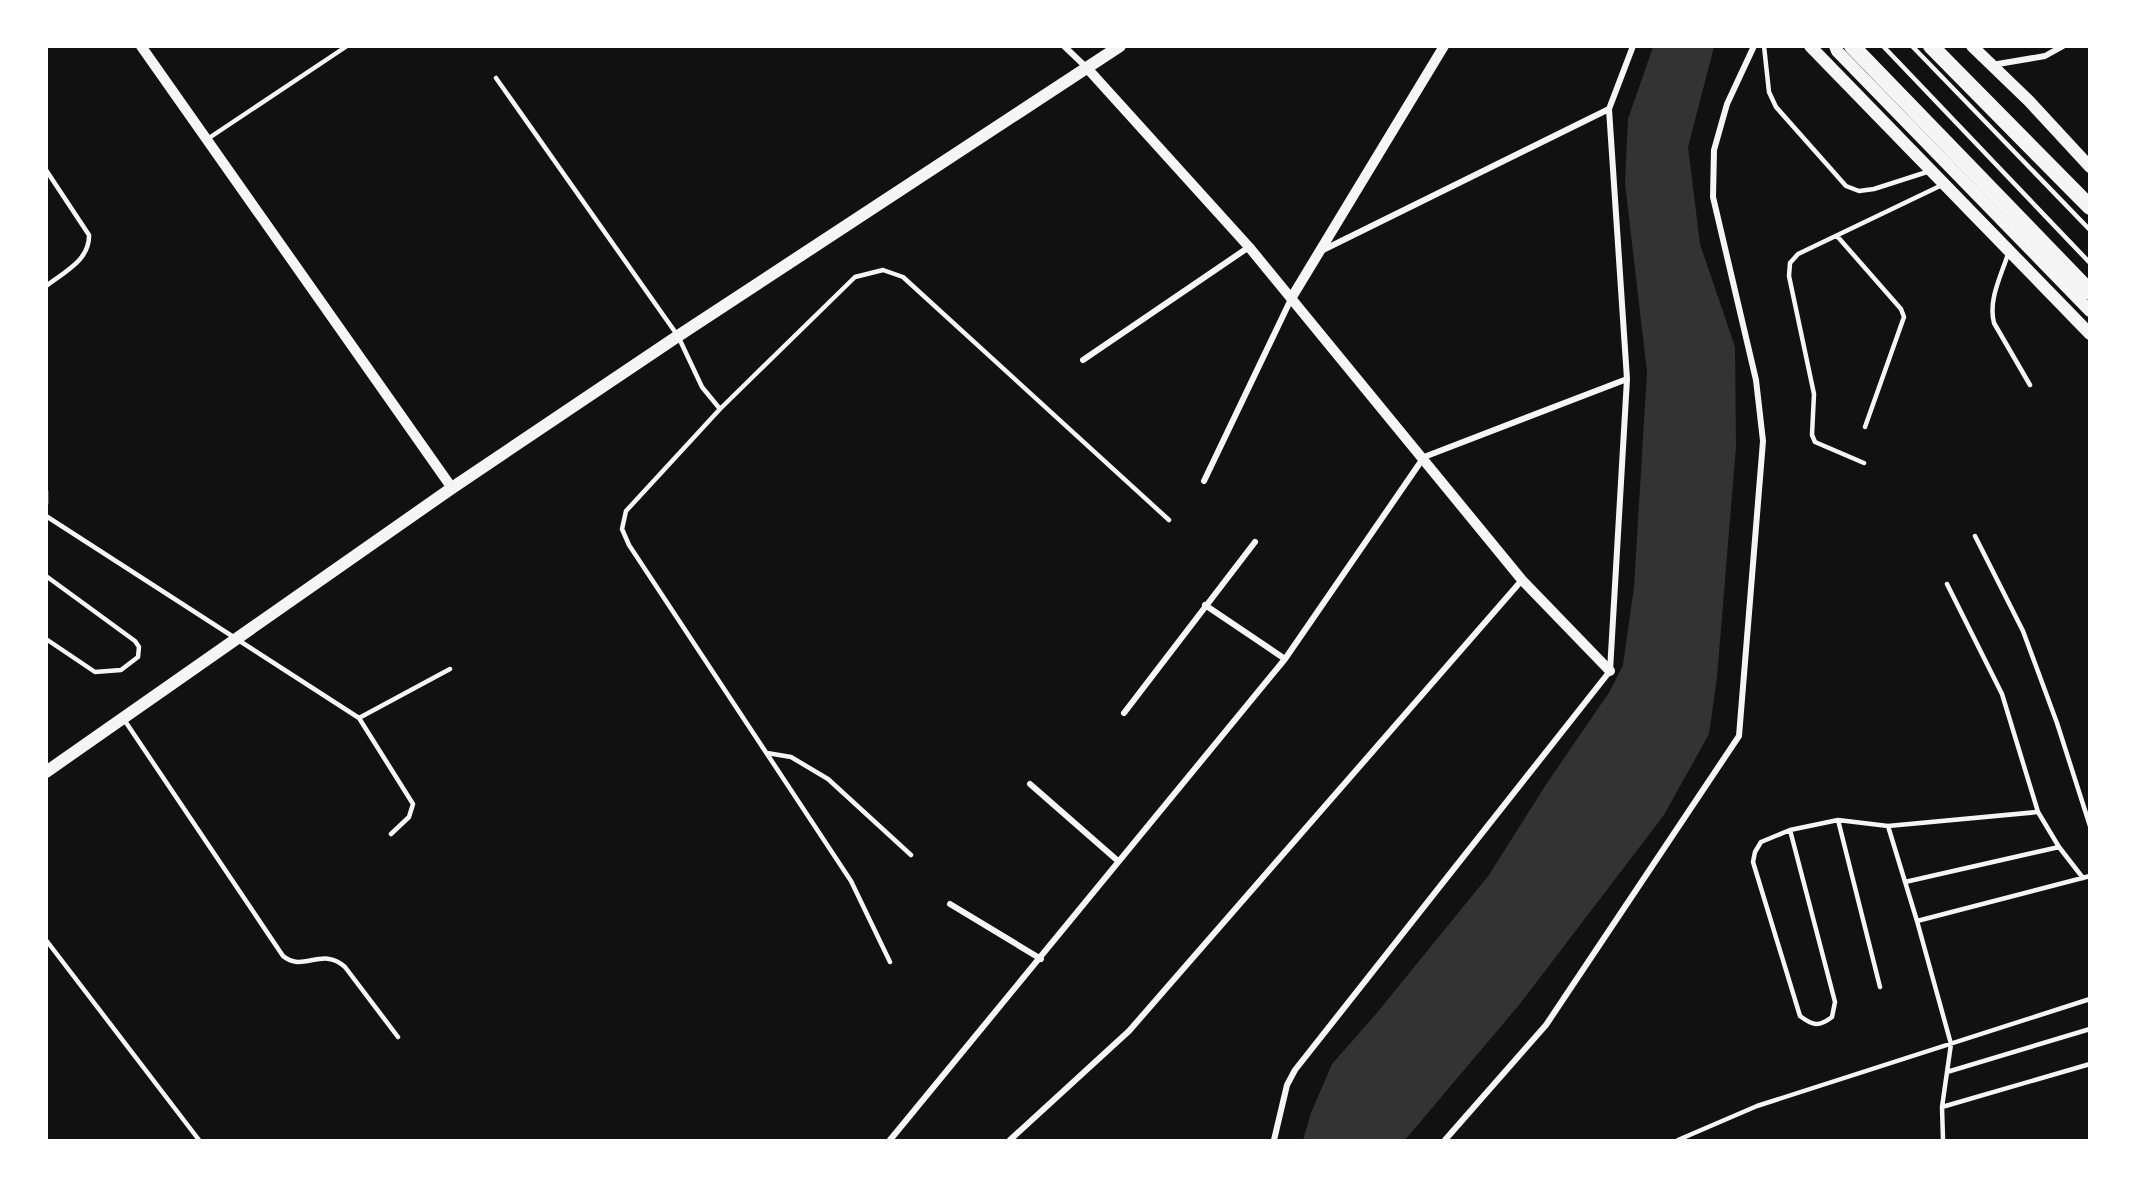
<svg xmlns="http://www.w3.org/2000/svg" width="2136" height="1187" font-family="'Space Grotesk',sans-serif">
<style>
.water{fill:#333}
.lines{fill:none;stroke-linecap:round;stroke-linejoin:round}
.service{stroke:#f5f5f5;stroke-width:4.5}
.minor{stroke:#f5f5f5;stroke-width:6}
.tertiary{stroke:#f5f5f5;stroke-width:10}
.secondary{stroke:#f5f5f5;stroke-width:12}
.trunk{stroke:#f5f5f5;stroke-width:16}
</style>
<rect width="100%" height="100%" fill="#111"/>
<path class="water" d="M1653 47H1714L1688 147 1700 244 1735 347 1736 447 1717 677 1709 734 1664 815 1519 1005 1405 1140H1303L1311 1113 1332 1064 1376 1014 1489 875 1547 783 1610 691 1623 665 1634 587 1647 372 1625 183 1628 119Z"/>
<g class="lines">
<path class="service" d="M1764 46 1769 92 1776 107 1846 186 1859 191 1874 189 1930 171
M1883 46 2090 263
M1912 46 2090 230
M496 78 678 336 702 387 720 409 855 277 883 270 903 277 1169 520
M206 140 347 46
M46 170 89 235C90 260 64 272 46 286
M1837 236 1901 309 1904 317 1865 427
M2008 254C2001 276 1988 300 1994 323L2030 385
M720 409 626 511 622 529 629 545 851 881 890 962
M1864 463 1815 442 1812 435 1814 394 1789 276 1790 263 1798 254 1942 185
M46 491V504
M46 516 359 718 413 804 409 817 391 834
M1975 536 2023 631 2057 723 2090 826
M46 576 135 641 139 647 138 657 121 670 95 672 46 639
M1947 584 2002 694 2038 812 2059 847 2083 878
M123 718 283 956C303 973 322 946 345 967L398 1037
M359 718 450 669
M767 753 791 757 828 779 911 855
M1838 820 1880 987
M1888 826 1917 921 1951 1044 1942 1107 1943 1140
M1790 830 1835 1002 1832 1017C1819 1027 1813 1026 1800 1016L1753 862 1755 852 1761 842 1790 830 1838 820 1888 826 2038 812
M1905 882 2059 847
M1917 921 2090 876
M46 940 199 1140
M1947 1072 2090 1029
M1942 1107 2090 1064
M1678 1140 1757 1106 2090 999"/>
<path class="minor" d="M1064 46 1087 68
M1992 65 2045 56 2063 46
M1323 250 1609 109
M1083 360 1249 247
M1204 481 1292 297
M1205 605 1285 659
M1124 713 1255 542
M1030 784 1118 861
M950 904 1041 959
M890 1140 1285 659 1424 457 1627 379
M1010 1140 1129 1031 1522 580
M1274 1140 1287 1085 1295 1070 1610 671 1627 379 1609 109 1633 46
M1445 1140 1546 1025 1739 736 1763 441 1756 380 1713 197 1714 150 1727 104 1754 46"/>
<path class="tertiary" d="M141 46 452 488
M1087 68 1249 247 1522 580 1610 671
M1292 297 1444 46"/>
<path class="secondary" d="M1810 46 2090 334
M1835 46 1837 51 2090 311
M1972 46 2029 101 2090 167
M46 772 452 488 678 336 1120 46"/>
<path class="trunk" d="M1852 46 2090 292
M1931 46 2090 207"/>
</g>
<rect width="2136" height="1187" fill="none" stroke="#ffffff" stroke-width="96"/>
</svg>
